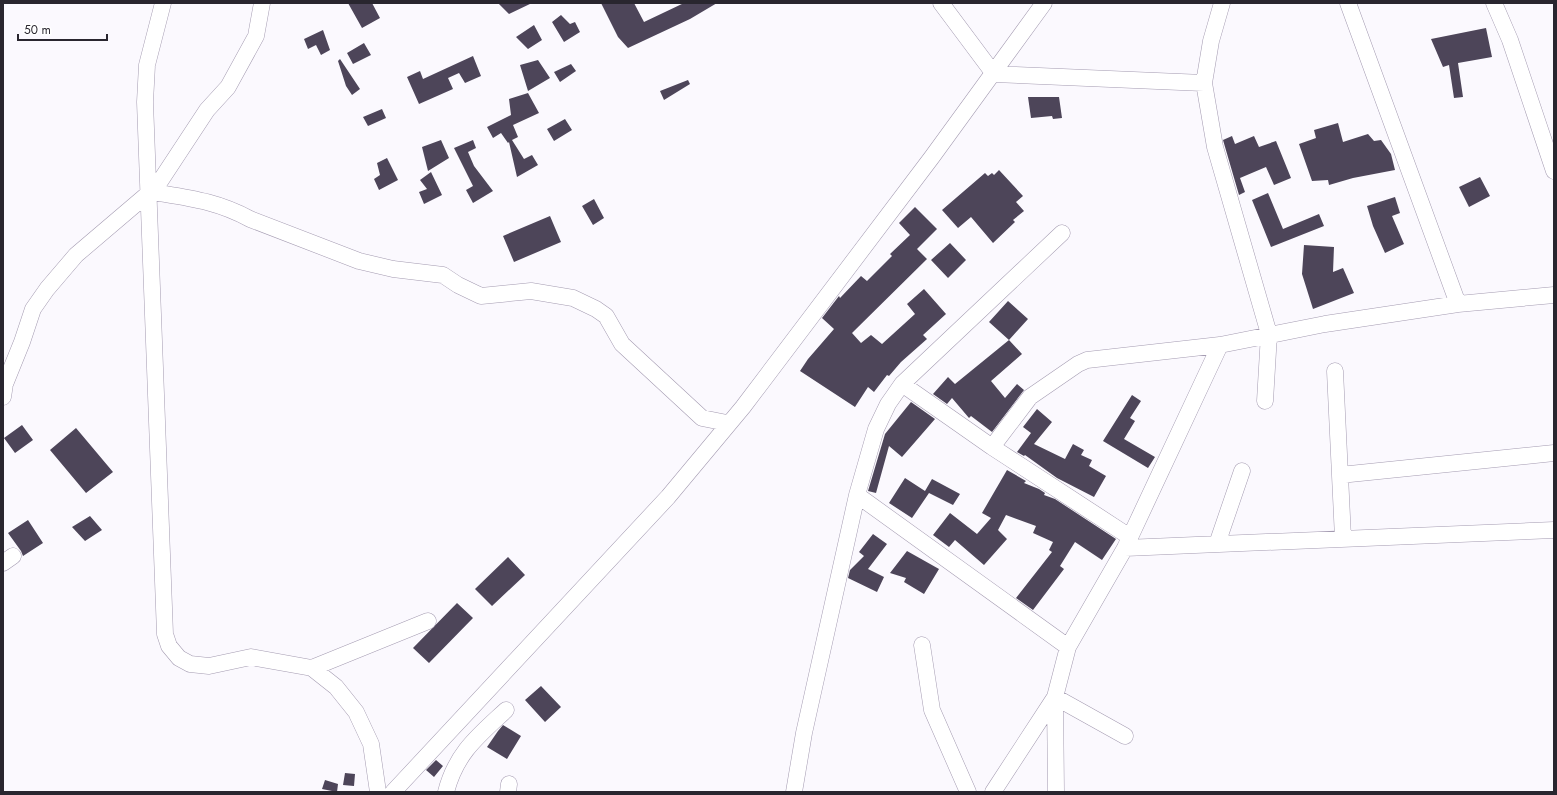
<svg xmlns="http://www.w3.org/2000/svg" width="1557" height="795" font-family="Jost,sans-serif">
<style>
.building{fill:#4d4559}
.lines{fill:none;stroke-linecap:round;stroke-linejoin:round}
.minor-casing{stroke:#a49bb1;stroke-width:17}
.minor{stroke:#fff;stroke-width:16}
</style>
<rect width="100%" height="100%" fill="#fbf9fe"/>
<path class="building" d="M348 3H372L380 18 362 28Z
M498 3H532L509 14Z
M601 3H634L644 22 684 3H717L690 19 628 48 618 37Z
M561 15 570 24 575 22 580 32 564 42 552 22Z
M534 25 542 40 528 49 516 37Z
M1486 28 1492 57 1458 63 1463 97 1454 98 1449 65 1443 67 1431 39Z
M323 30 330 50 321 55 316 45 308 49 304 39Z
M364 43 371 55 353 64 347 53Z
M473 56 481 76 465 83 459 73 448 78 453 89 419 104 407 77 420 71 423 79Z
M340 59 360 89 352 95 346 86 338 61Z
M538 60 550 78 528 91 520 65Z
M571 64 576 71 560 82 554 72Z
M688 80 690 84 664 100 660 91Z
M528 93 539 113 513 125 518 137 512 140 524 159 532 155 538 165 517 177 509 142 508 143 501 133 493 138 487 127 511 115 509 99Z
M1028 97H1059L1062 118 1053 119 1052 116 1031 118Z
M382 109 386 118 368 126 363 117Z
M565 119 572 130 554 141 547 129Z
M1338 123 1343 142 1368 134 1374 141 1381 140 1391 154 1395 170 1353 178 1329 185 1328 180 1312 181 1299 144 1316 138 1314 130Z
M1232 136 1235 144 1254 136 1259 147 1276 141 1291 178 1274 185 1266 167 1240 178 1245 192 1239 195 1223 140Z
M441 140 449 158 428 171 422 147Z
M473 140 476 148 468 152 474 166 493 191 473 203 466 190 473 186 454 148Z
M387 158 398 180 379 190 374 179 380 175 377 163Z
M999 170 1023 196 1016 202 1024 211 1013 220 1015 222 993 243 971 217 958 228 942 210 985 173 988 176 992 173 994 175Z
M431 172 442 195 424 204 419 192 427 189 420 180Z
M1480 177 1490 196 1469 207 1459 187Z
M1268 193 1283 229 1319 214 1324 226 1271 247 1252 200Z
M1395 197 1400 213 1392 216 1404 244 1385 253 1373 226 1367 206Z
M594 199 604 218 593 225 582 206Z
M915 207 937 229 917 249 927 259 852 333 861 343 871 335 882 344 915 314 907 304 924 289 946 314 923 335 927 339 901 362 889 376 887 375 874 392 868 387 855 407 800 371 808 359 834 329 822 318 839 296 840 298 861 276 867 281 892 256 890 254 910 235 899 223Z
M550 216 561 242 514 262 503 236Z
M950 243 966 260 948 278 931 260Z
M1304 245 1334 247 1333 272 1343 268 1354 293 1313 309 1302 274Z
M1008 301 1028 319 1009 340 989 322Z
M1009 340 1022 354 991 381 1005 398 1017 384 1024 390 992 432 971 416 969 418 952 398 947 404 933 394 948 377 955 384Z
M1132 395 1141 401 1130 418 1135 421 1124 439 1155 457 1148 468 1103 441Z
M911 402 935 419 902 457 889 446 876 493 868 491 885 434Z
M1037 409 1052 422 1034 444 1065 459 1073 444 1084 450 1081 455 1092 460 1089 466 1106 476 1094 497 1057 478 1025 455 1024 456 1017 452 1031 433 1023 427Z
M22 425 33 440 15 453 4 438Z
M76 428 113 472 86 493 50 450Z
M1007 470 1026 481 1024 483 1039 489 1045 493 1044 495 1055 499 1116 539 1102 560 1075 542 1060 566 1064 569 1033 610 1016 598 1052 552 1049 550 1053 542 1033 533 1036 526 1006 515 998 530 1007 539 984 565 955 540 949 547 933 535 950 513 977 534 991 518 982 513Z
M905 478 925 491 932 479 960 494 953 505 929 493 912 518 889 503Z
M90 516 102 530 85 541 72 527Z
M28 520 43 543 23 556 21 551 8 533Z
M873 534 887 544 868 569 884 577 877 592 848 578 850 570 864 556 859 552Z
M907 551 939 569 924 594 904 582 906 578 890 573Z
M508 557 525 575 492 606 475 589Z
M457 603 473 618 429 663 413 648Z
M541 686 561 707 545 722 525 700Z
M503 725 521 736 507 759 487 747 498 731Z
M436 760 443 766 434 777 426 770Z
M345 773 355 774 354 786 343 785Z
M325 780 338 784 337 792 322 789Z"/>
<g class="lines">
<defs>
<path id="minor" d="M163 3 147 65 145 102 165 634 169 646 179 658 190 664 209 666 251 657 312 668 336 687 356 712 371 744 378 792
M941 3 994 74 1204 83
M1222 3 1211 41 1204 83 1215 147 1269 334 1265 401
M1494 3 1510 40 1554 171
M153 192 207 110 228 87 256 36 262 3
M1458 304 1554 295
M1335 371 1343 538
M902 384 992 447 1130 537
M3 397 5 384 22 342 33 309 47 289 76 255 150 192H153C189 198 217 201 250 219L359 261 393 269 443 275 458 285 481 296 531 291 573 298 596 309 606 316 622 344 702 418 727 423
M992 447 1030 397 1078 364 1087 360 1220 345 1325 324 1458 304 1348 3
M1340 475 1554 453
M857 495 1068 647
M1217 544 1242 471
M1125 548 1554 530
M3 563 13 556
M922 645 932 710 968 792
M312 668 428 621
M393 792 668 497 743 407 932 157 1044 3
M446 792C456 753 478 736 506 710
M508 792 509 784
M794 792 804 733 857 495 876 429 888 404 902 384 1062 233
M993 792 1055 697 1068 647 1125 548 1220 345
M1056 792 1055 697 1125 736"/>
</defs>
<use href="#minor" class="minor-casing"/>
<use href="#minor" class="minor"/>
</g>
<rect width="1557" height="795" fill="none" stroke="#29262f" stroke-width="8"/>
<path d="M18 34v6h89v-6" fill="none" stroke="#29262f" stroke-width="2"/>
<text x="24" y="34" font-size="12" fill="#29262f" stroke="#ffffff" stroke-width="3" paint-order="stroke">50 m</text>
</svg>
